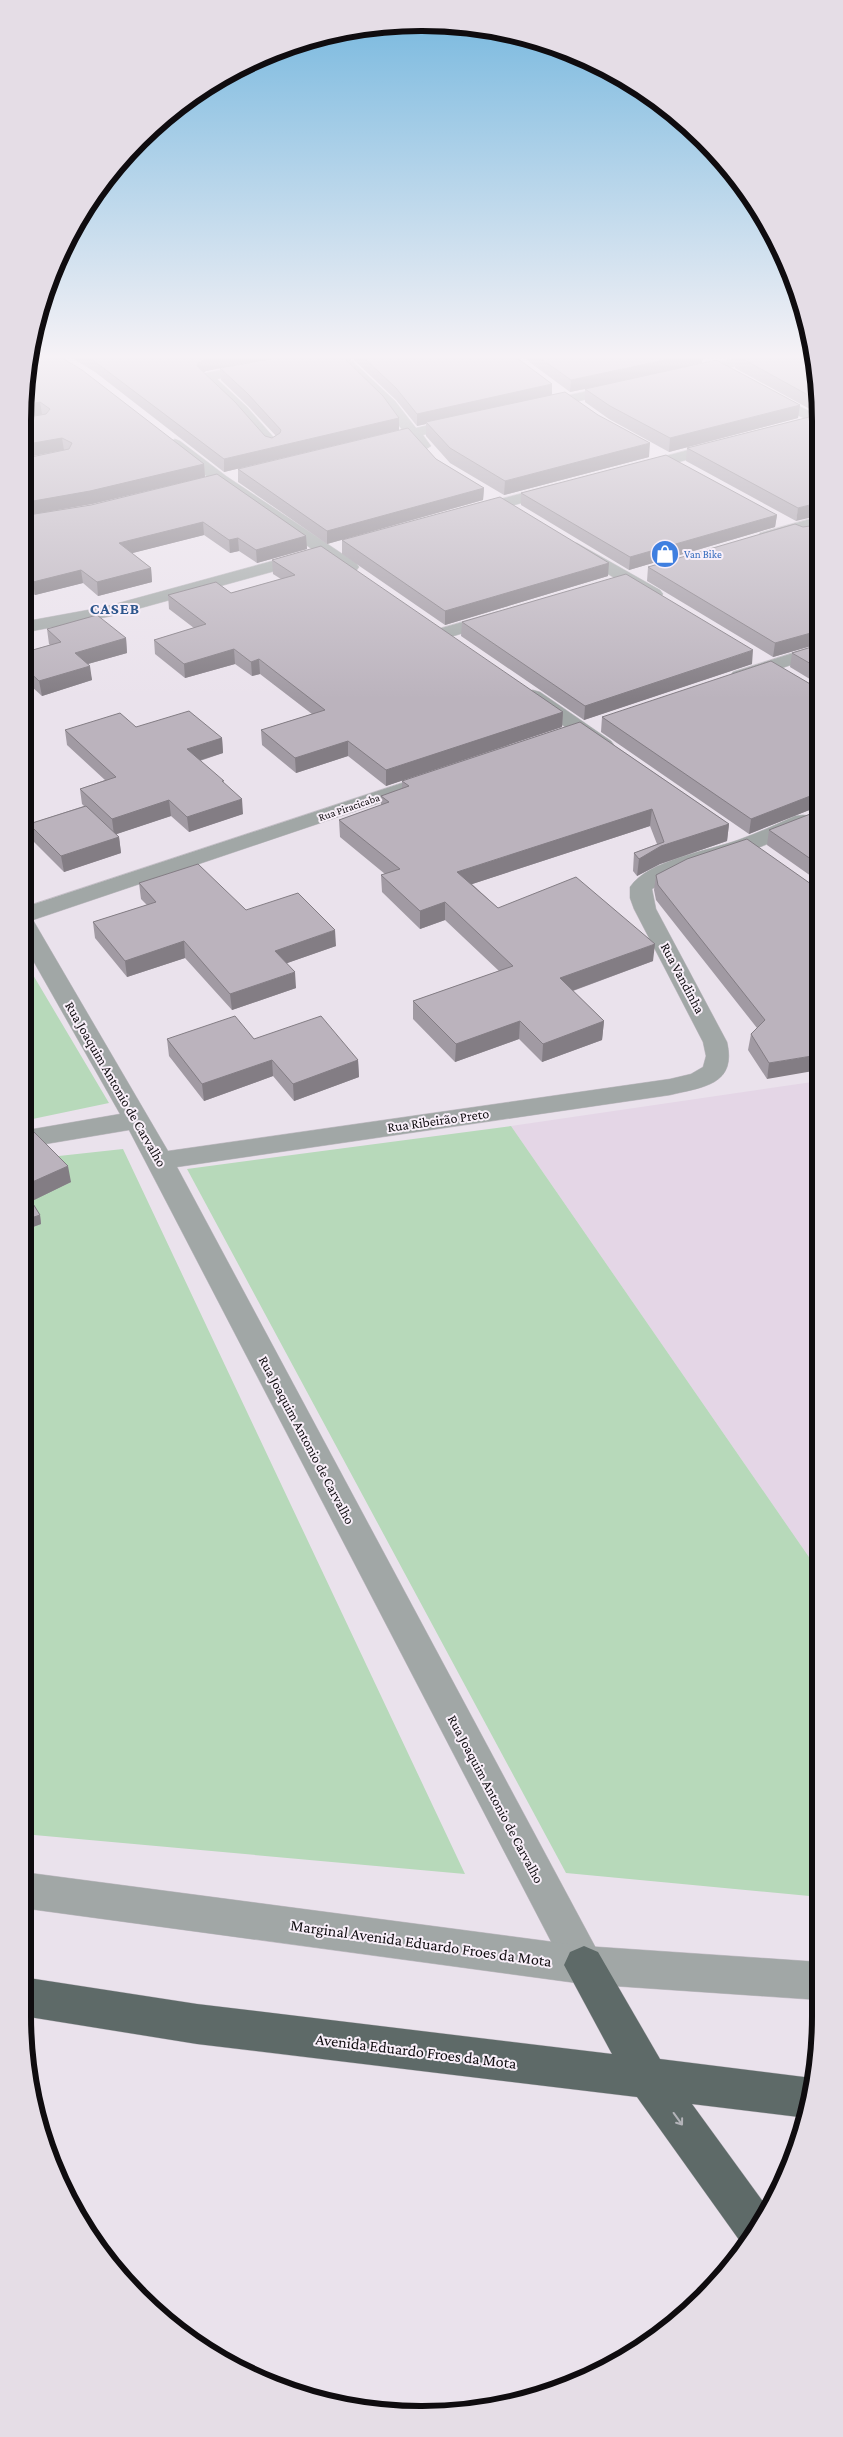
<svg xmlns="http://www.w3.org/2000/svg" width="843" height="2437" font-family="'Crimson Pro',serif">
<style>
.built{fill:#e4d6e6}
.green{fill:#b7d9ba}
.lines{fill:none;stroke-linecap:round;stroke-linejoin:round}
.minor-casing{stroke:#c7c0c9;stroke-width:1}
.tertiary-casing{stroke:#c7c0c9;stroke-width:1}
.trunk-casing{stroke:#c7c0c9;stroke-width:1}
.minor{fill:#a1a7a6;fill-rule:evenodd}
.tertiary{fill:#a1a7a6;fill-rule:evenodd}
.trunk{fill:#5e6a68;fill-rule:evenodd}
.wall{fill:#a19aa3;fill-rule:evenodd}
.shaded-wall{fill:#837d84}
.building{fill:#bbb3bd;stroke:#837d84}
.oneway{stroke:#b3b3b8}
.labels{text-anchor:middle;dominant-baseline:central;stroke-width:4;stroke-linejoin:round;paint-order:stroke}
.far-shop-label{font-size:11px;fill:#366cbe;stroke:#f8eff9;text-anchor:start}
.far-street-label{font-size:11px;fill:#0f0c0f;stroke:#f8eff9}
.street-label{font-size:14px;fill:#0f0c0f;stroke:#f8eff9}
.far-district-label{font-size:16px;font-weight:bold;letter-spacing:1px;fill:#2c568c;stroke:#f8eff9}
.near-street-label{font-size:16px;fill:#0f0c0f;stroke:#f8eff9}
.rim{fill:none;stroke:#0f0c0f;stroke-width:6}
</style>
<rect width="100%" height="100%" fill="#eae2ec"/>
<path class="built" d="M819 1081 820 1573 511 1126Z"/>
<path class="green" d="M22 958H23L109 1103 23 1121Z
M511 1126 820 1573V1897L566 1873 187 1169Z
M123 1149 465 1874 23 1834 22 1160Z"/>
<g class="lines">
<defs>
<path id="minor" d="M287 358H319L312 362 217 379 247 407 277 441 280 444 272 449 267 447 237 413 199 377 206 373Z
M334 358H349L395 401 416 428 462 417 470 422 467 425 423 435 431 446 423 451 418 449 409 438 377 446 372 444 369 441 372 438 403 431 385 407Z
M735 358H761L759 361 689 377 682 373 684 370Z
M620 384 625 385 627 388 625 391 538 410 531 406 533 403Z
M767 390 817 415V425L762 397 760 394Z
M175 439 180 441 226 476 356 563 359 567 356 571H344L214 482 170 447 167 444Z
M722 441 727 443 730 446 727 449 638 473 630 468 632 465Z
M557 484 565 489 563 492 473 516 467 514 465 511 467 508Z
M817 517V527L766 542 760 541 758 537 760 533Z
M577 543 660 590 663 594 660 598H648L571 552 568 548 571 544Z
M309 551 315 552 318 556 315 560 112 616 22 633V622L104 607Z
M497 612 503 613 506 617 503 621 444 639 438 637 435 633 438 629Z
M818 645V656L740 682 733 680 730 676 733 672Z
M533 690 540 692 611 741 614 745 611 749 604 751 597 749 526 700 523 696 526 692Z
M417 778 424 780 427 784 424 788 33 920 168 1151 670 1079 691 1074 703 1067 706 1056 703 1042 634 909 630 898V887C648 860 708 851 738 840 758 833 777 824 795 816L803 815 811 816 814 821 811 826 753 850 683 872 652 889 656 909 727 1042C737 1085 703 1087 670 1095L177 1167 598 1952 604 1965 598 1978 584 1984 570 1978 129 1130 22 1148V1131L120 1114 22 941V908Z"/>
<path id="tertiary" d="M22 1872 584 1946 820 1962V2000L584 1984 22 1908Z"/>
<path id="trunk" d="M584 1946 598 1952 660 2059 812 2078 807 2118 692 2104 767 2207 753 2237 746 2246 742 2244 637 2097 197 2044 23 2016 22 1977 197 2004 612 2054 564 1965 570 1952Z"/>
</defs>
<use href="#minor" class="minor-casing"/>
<use href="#tertiary" class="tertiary-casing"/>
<use href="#trunk" class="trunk-casing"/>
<use href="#minor" class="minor"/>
<use href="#tertiary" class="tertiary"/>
<use href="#trunk" class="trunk"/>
</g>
<path class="wall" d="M31 358 204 464 205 477 92 504 46 512 91 505 306 536 307 549 257 563 239 551 230 553 204 535 132 553 151 568 152 582 98 596 83 583 35 595 22 585V459L64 450 22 458Z
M72 358H275L399 418V430L224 472 95 372ZM220 368 221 380 248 406 276 436 272 438 265 436 203 373 206 371Z
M352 358H517L552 384V395L649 457 504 495 450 463 426 436V424L417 426 396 400Z
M524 358H705L702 360V363L800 405 798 418 669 452 609 419 585 402V389L570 392Z
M736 358H814L817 369V413L735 368Z
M817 415 796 521 686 461 687 448Z
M436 459 484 488 483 500 327 544 238 482V469Z
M521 493 777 515 775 527 629 570 521 505Z
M817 516 818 644 773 657 647 581 648 567 803 527 810 526Z
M342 540 608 576 445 625 342 554Z
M272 560 563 712 562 727 386 786 348 756 296 773 262 745 261 730 312 714 260 674 252 676 235 664 185 678 155 654 154 640 194 628 169 609 168 595 231 593 281 579 273 574Z
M462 622 752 664 584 720 461 636Z
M47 629 126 638 127 653 88 664 92 680 42 696 22 678V653L50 645 49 644Z
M818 645V684L790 667 792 653Z
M812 685 818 687V808L817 807 749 834 601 732 602 717Z
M580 722 729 824 727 841 660 864 637 876 633 871 634 853 657 844 650 826 472 884 498 908 653 961 573 991 604 1021 602 1040 542 1062 519 1039 455 1062 413 1019V1001L499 971 445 920 420 929 382 892 381 875 385 874 340 837 339 820 381 805V796L402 788V781Z
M136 727 222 738 223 753 200 761 224 784 243 814 189 832 171 816 116 834 119 837 121 853 64 872 32 840 29 824 84 806 82 804 80 789 105 780 67 745 65 730Z
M818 811V881L767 845 769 830Z
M656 875 811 884 767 1079 748 1050 751 1034 757 1028 656 900 654 890Z
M139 883 246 910 336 946 287 963 296 988 232 1010 185 958 127 977 95 938 93 922 147 905 141 899Z
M167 1039H254L358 1060 359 1077 294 1101 273 1076 204 1101 169 1056Z
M22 1133 71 1182 34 1200 26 1193 40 1215 41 1224 22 1231Z"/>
<path class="shaded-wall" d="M211 358H275L206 371 198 375 197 364 205 359Z
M674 358H705L702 360V364L570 392 571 380Z
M552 384V396L426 422V424L417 426V414Z
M40 402 42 414 23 418 25 405Z
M800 405 798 418 669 452 670 438Z
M399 418V430L224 472V459Z
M62 438 64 450 22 458V445Z
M650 443 649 457 504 495 505 481Z
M204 464 205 477 92 504 22 516V503Z
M484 488 483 500 327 544V531Z
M817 503V516L796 521 798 508Z
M777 515 775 527 629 570 630 557Z
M203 522 204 535 121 556 119 543Z
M306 536 307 549 257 563 256 550Z
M238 538 239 551 230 553 229 540Z
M609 563 608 576 445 625V611Z
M151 568 152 582 98 596 97 582Z
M81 570 83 583 35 595 33 582Z
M818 631V644L773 657 775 643Z
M126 638 127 653 77 667 75 653Z
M234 649 235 664 185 678 184 664Z
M753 650 752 664 584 720 585 706Z
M259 659 260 674 252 676 251 662Z
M90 666 92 680 42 696 39 681Z
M563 712 562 727 386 786V770Z
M222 738 223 753 188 764 187 749Z
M348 741V756L296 773 295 758Z
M818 793 817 807 749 834 751 819Z
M242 799 243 814 189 832 187 817Z
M169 800 171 816 114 835 112 819Z
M652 809 650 826 457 889V872Z
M729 824 727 841 660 864 637 876 639 859 661 846Z
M119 837 121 853 64 872 61 856Z
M445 902V920L420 929V911Z
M335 930 336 946 276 967 275 951Z
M184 941 185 958 127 977 125 961Z
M655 944 653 961 558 996 560 978Z
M295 972 296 988 232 1010 230 994Z
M520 1021 519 1039 455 1062 456 1044Z
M604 1021 602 1040 542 1062 543 1044Z
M818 1055 819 1070 767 1079 769 1063Z
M272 1060 273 1076 204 1101 202 1084Z
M358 1060 359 1077 294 1101 293 1084Z
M68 1166 71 1182 34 1200 30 1183Z
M40 1215 41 1224 22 1231V1221Z"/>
<path class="building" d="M37 358H62L82 370 204 464 90 491 22 503V459L69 449 72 443 62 438 22 445 23 418 46 414 50 409 40 402 25 405 31 360Z
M90 358H211L205 359 197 364V366L235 402 265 436 272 438 280 433 281 430 248 394 220 368 277 358H344L383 396 399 418 224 459Z
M364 358H517L552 384 417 414 396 388Z
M540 358H674L571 380Z
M741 358H814L817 369V400Z
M716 360 800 405 670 438 610 406 585 389Z
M565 392 598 415 650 443 505 481 450 448 426 422Z
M817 415V503L798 508 687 448Z
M408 428 436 459 484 488 327 531 238 469Z
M666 455 777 515 630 557 521 493Z
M217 474 306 536 256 550 238 538 229 540 203 522 119 543 151 568 97 582 81 570 33 582 22 573V516L91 505Z
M500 497 609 563 445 611 342 540Z
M817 516 818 631 775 643 648 567 795 524 803 527 810 526 813 518Z
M321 546 563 712 386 770 348 741 295 758 261 730 325 710 259 659 251 662 234 649 184 664 154 640 206 624 168 595 216 582 231 593 295 575 272 560Z
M626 574 753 650 585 706 462 622Z
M97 615 126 638 75 653 90 666 39 681 22 665V653L61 642 47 629Z
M818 645V668L792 653Z
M771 661 812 685 818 687V793L751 819 602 717Z
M189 711 222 738 187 749 224 781H222L242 799 187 817 169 800 112 819 80 789 116 777 65 730 120 713 136 727Z
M580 722 729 824 661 846 639 859 634 853 664 842 652 809 457 872 498 908 576 877 655 944 560 978 604 1021 543 1044 520 1021 456 1044 413 1001 513 966 445 902 420 911 381 875 400 869 339 820 389 802 381 796 409 786 402 781Z
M86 806 119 837 61 856 29 824Z
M818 811V864L769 830Z
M747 839 811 884 818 886V1055L769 1063 751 1034 765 1020 658 885 656 875 687 859Z
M198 864 246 910 298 893 335 930 275 951 295 972 230 994 184 941 125 961 93 922 156 902 139 883Z
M235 1016 254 1039 321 1016 358 1060 293 1084 272 1060 202 1084 167 1039Z
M33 1131 68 1166 30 1183 22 1175V1133Z
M22 1186 40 1215 22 1221Z"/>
<defs><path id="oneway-shaft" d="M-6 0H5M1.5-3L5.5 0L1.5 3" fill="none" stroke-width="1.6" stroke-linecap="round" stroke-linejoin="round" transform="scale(1.25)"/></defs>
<use class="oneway" href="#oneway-shaft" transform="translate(678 2119) rotate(54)"/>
<linearGradient id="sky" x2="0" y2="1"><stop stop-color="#75b7de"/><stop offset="0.51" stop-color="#f6f2f6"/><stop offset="1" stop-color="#f6f2f6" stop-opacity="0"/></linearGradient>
<rect width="843" height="699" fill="url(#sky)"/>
<defs>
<symbol id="shop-disc" viewBox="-11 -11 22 22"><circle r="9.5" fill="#3f7fe0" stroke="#f8eff9"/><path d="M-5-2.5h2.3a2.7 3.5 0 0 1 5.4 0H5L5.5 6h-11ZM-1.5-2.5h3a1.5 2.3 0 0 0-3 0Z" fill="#fff"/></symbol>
</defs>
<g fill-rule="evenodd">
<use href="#shop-disc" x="649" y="538" width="32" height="32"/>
</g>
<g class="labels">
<g class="far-shop-label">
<text x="684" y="554">Van Bike</text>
</g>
<g class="far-street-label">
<text transform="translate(349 807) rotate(-19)">Rua Piracicaba</text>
</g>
<g class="street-label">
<text transform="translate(683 978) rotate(62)">Rua Vandinha</text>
<text transform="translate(116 1084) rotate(60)">Rua Joaquim Antonio de Carvalho</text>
<text transform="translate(438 1120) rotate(-8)">Rua Ribeirão Preto</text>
<text transform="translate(307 1440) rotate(62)">Rua Joaquim Antonio de Carvalho</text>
<text transform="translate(496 1799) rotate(62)">Rua Joaquim Antonio de Carvalho</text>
</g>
<g class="far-district-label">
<text x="115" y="608">CASEB</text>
</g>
<g class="near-street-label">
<text transform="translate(421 1943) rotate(8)">Marginal Avenida Eduardo Froes da Mota</text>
<text transform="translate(416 2051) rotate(7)">Avenida Eduardo Froes da Mota</text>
</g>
</g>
<path d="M0 0H843V2437H0ZM421 31H422A390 390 0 0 1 812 421V2016A390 390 0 0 1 422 2406H421A390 390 0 0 1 31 2016V421A390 390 0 0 1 421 31Z" fill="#e5dde6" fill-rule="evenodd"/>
<path class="rim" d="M421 31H422A390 390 0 0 1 812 421V2016A390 390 0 0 1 422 2406H421A390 390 0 0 1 31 2016V421A390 390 0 0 1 421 31Z"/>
</svg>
